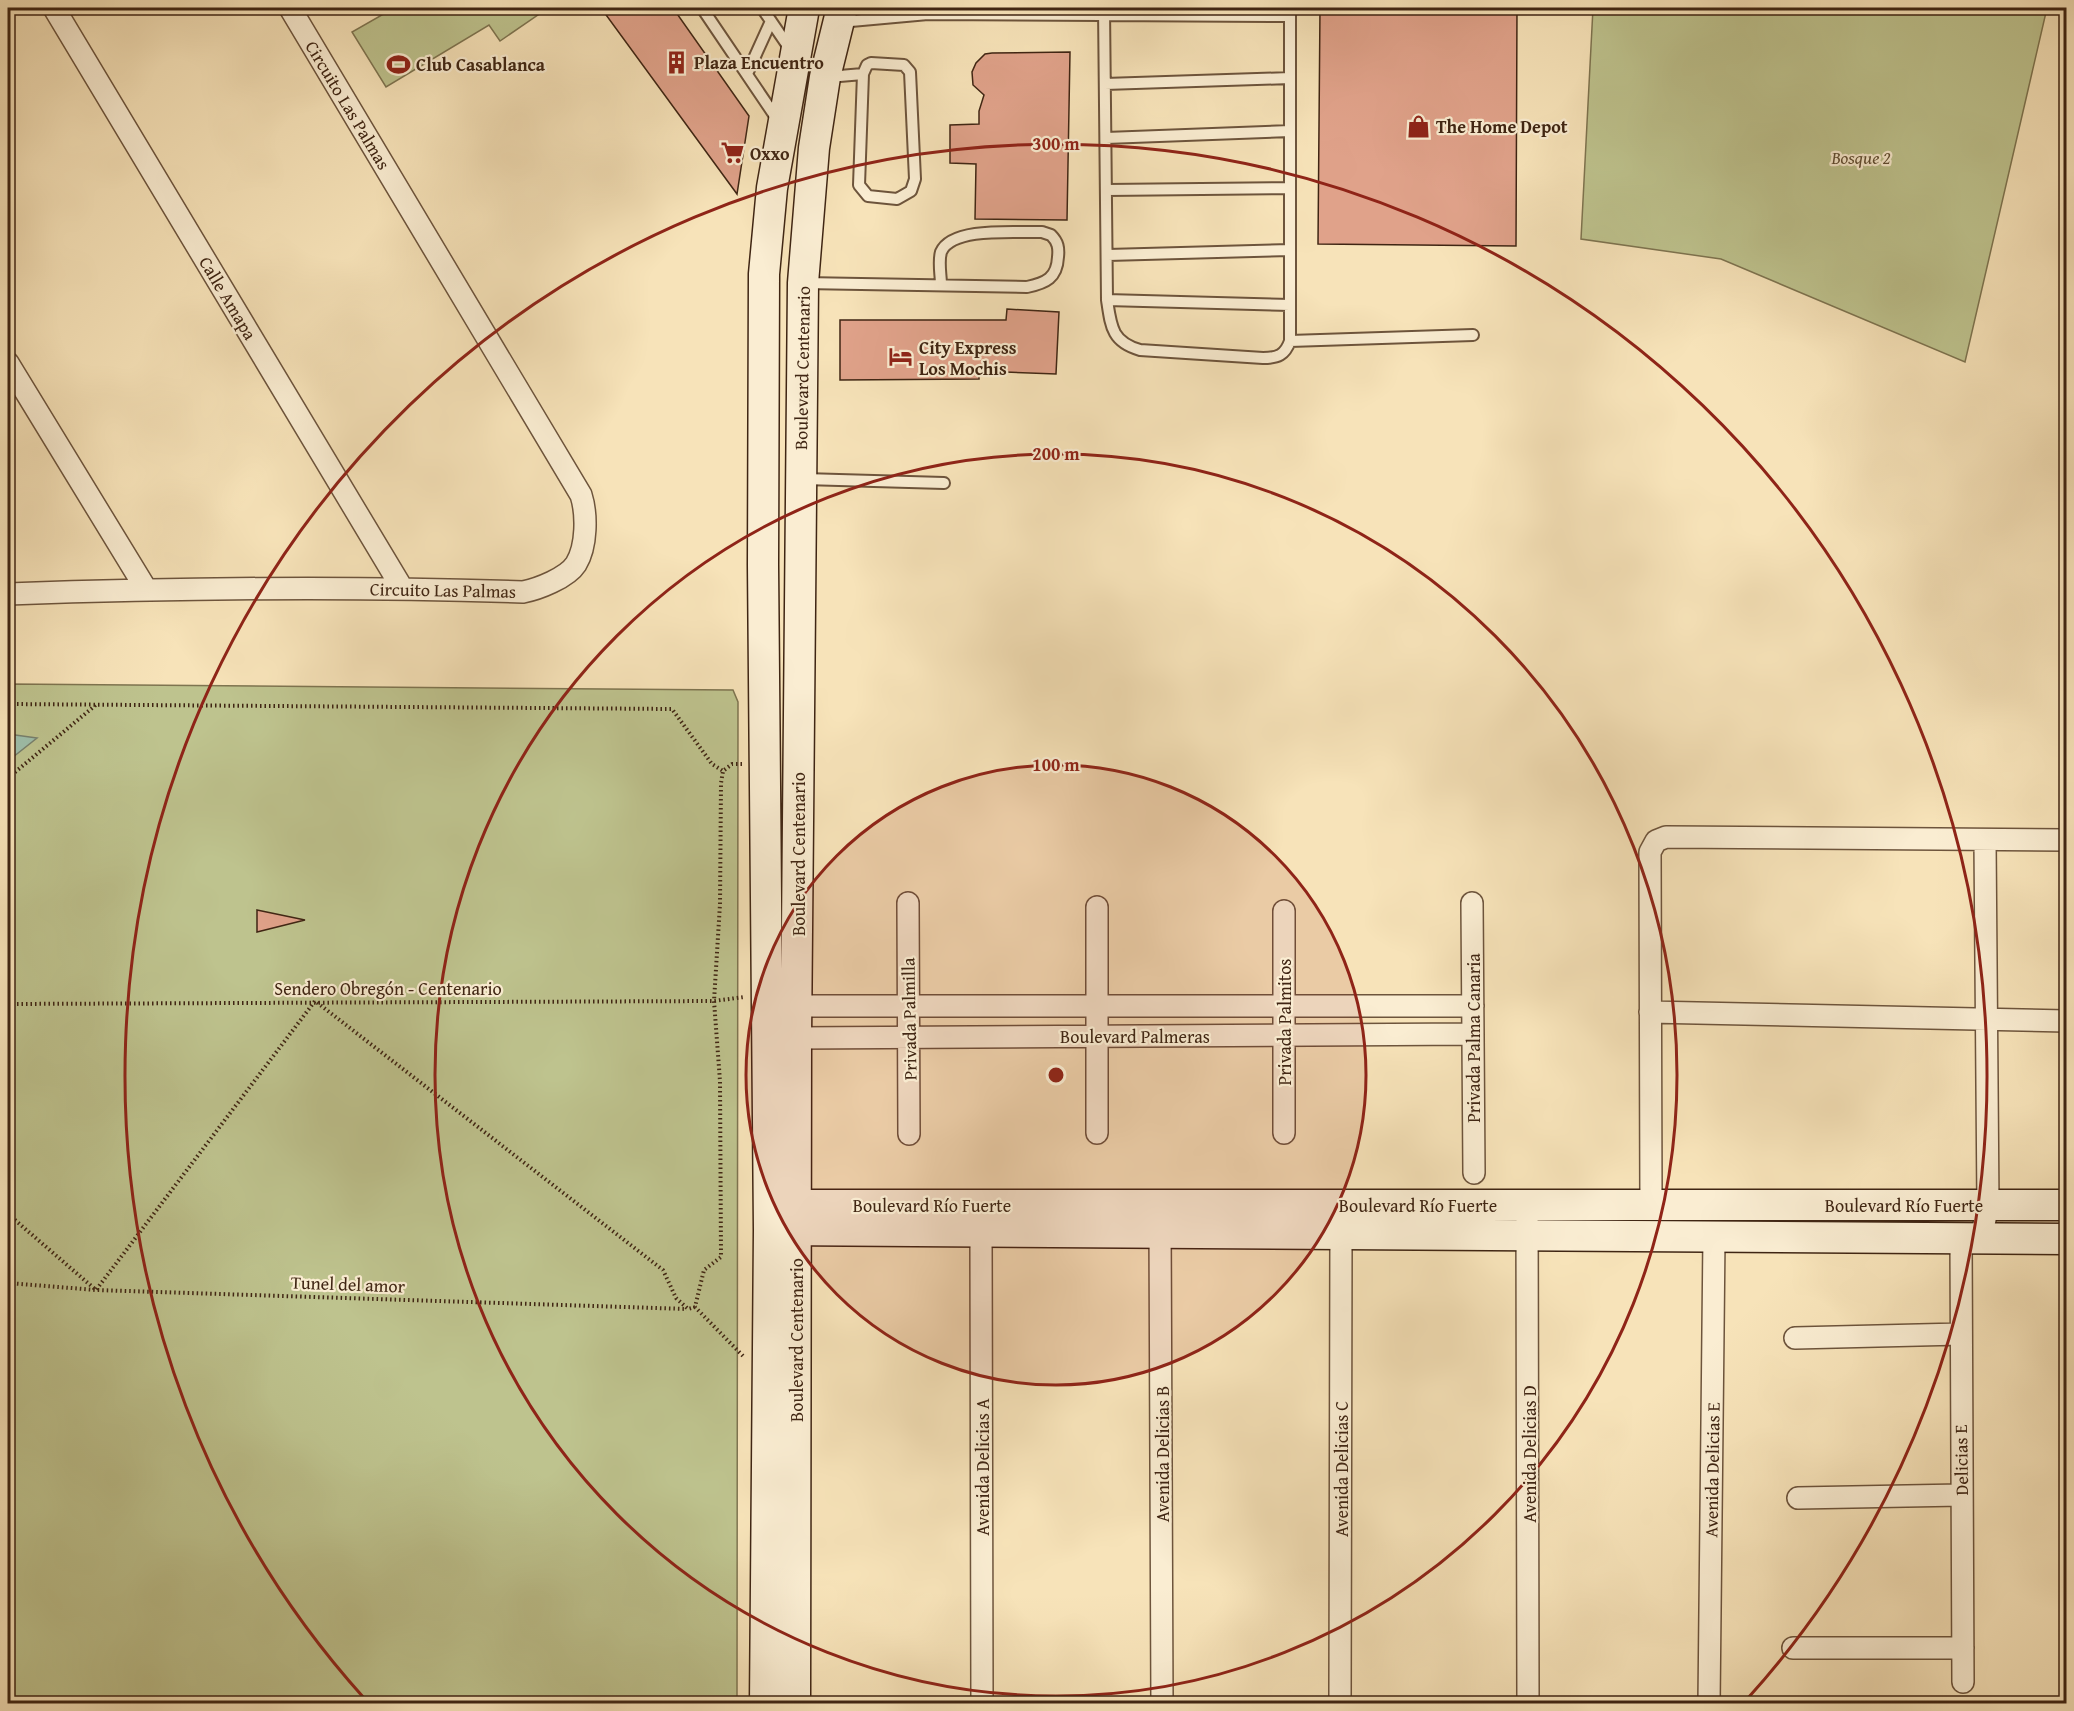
<svg xmlns="http://www.w3.org/2000/svg" width="2074" height="1711" font-family="'Gentium Book Plus',serif">
<style>
.green{fill:#bec38e;stroke:#7e7450;stroke-width:1.5}
.water{fill:#9ebfab;stroke:#78816e;stroke-width:1.5}
.building{fill:#e0a28a;stroke:#3f2513;stroke-width:1.5}
.lines{fill:none;stroke-linecap:round;stroke-linejoin:round}
.lane-casing{stroke:#6d543c;stroke-width:14}
.street-casing{stroke:#6d543c;stroke-width:24}
.secondary-casing{stroke:#3f2513;stroke-width:33}
.path{stroke:#3f2513;stroke-width:4;stroke-dasharray:1.5 3;stroke-linecap:butt}
.lane{stroke:#faedd2;stroke-width:10}
.street{stroke:#faedd2;stroke-width:21}
.secondary{stroke:#faedd2;stroke-width:30}
.ring{fill:none;stroke:#8f2418;stroke-width:3}
.labels{text-anchor:middle;dominant-baseline:central;stroke-width:4.5;stroke-linejoin:round;paint-order:stroke}
.poi-label{font-size:18px;font-weight:bold;fill:#3f2513;stroke:#faedd2;text-anchor:start}
.street-label{font-size:18px;fill:#3f2513;stroke:#faedd2}
.park-label{font-size:18px;font-style:italic;fill:#5f4c32;stroke:#faedd2}
.centre{fill:#8f2418;stroke:#faedd2;stroke-width:3}
.ring-label{font-size:18px;text-anchor:middle;font-weight:bold;fill:#8f2418;stroke:#faedd2;stroke-width:4.5;stroke-linejoin:round;paint-order:stroke}
</style>
<rect width="100%" height="100%" fill="#f7e3b9"/>
<filter id="stains"><feTurbulence type="fractalNoise" baseFrequency=".00333" numOctaves="4"/><feColorMatrix values="0 0 0 0 .2 0 0 0 0 .09 0 0 0 0 .02 0 0 0 .5 -.17"/></filter>
<radialGradient id="worn" r=".72"><stop offset=".6" stop-color="#630" stop-opacity="0"/><stop offset="1" stop-color="#630" stop-opacity=".3"/></radialGradient>
<path class="green" d="M394 8H548L500 41 489 25 386 87 352 32Z
M1593 8H2047L1965 362 1721 259 1581 239Z
M8 684 733 690 738 702 737 1703 8 1704Z"/>
<path class="water" d="M8 734 37 738 8 761Z"/>
<path class="building" d="M601 8H673L749 116 737 194Z
M1320 8H1517L1516 246 1318 244Z
M1070 52 1067 220 975 219 976 164 950 163V125L979 124V111L984 95 973 85 972 72 976 63 985 54 992 53Z
M1007 309 1059 312 1056 374 979 371V379L840 380V320H1006Z
M257 910 305 920 257 932Z"/>
<g class="lines">
<defs>
<path id="lane" d="M702 8 779 122
M762 8 790 49
M1104 8 1107 300C1111 327 1112 342 1140 350L1263 358C1278 358 1285 355 1290 341
M1290 8V341L1473 335
M840 22 928 14 1290 16
M871 63 904 65 910 72 915 179 911 191 897 199 868 196 859 185 863 74 867 65Z
M747 74 771 21
M828 77 863 74
M1105 84 1290 78
M1106 138 1290 131
M1107 190 1290 188
M1108 255 1290 250
M804 283 1027 287C1046 283 1057 278 1058 257 1059 248 1058 242 1051 235L1042 232C1018 233 952 226 941 252 938 262 941 275 941 285
M1107 300 1290 305
M804 479 944 483"/>
<path id="street" d="M54 8 402 588
M8 363 146 589
M8 594C179 588 351 586 523 592 538 589 567 578 576 564 587 546 587 514 581 495L290 8
M908 903 909 1134
M1472 903 1474 1173
M1097 907V1133
M797 1006H1473
M1650 1012 2066 1021
M796 1038 1473 1034
M1284 1133V911
M1527 1205 1528 1704
M1651 1205 1650 852 1656 841 1666 837 2066 840
M1160 1221 1162 1704
M981 1231 982 1704
M1961 1239 1963 1682
M1981 1239 1988 1205 1985 841
M1795 1338 1960 1334
M1798 1498 1961 1495
M1793 1648H1963
M1340 1704 1341 1234
M1709 1704 1714 1237"/>
<path id="secondary" d="M777 1205H2066
M778 1230 2066 1239
M765 1704 769 1230 763 565 764 274 772 188 804 8
M795 1704 796 1038 803 283 814 148 825 77 842 8"/>
</defs>
<use href="#lane" class="lane-casing"/>
<use href="#street" class="street-casing"/>
<use href="#secondary" class="secondary-casing"/>
<path class="path" d="M8 704 672 709 712 764 723 771
M742 764H732L723 771 721 783 720 904 714 1001 720 1081 721 1257 704 1270 695 1307 744 1357
M8 778 97 704
M8 1004 714 1001 744 997
M8 1214 96 1290 315 1001 663 1270 676 1298 688 1309 695 1307
M8 1283 96 1290 687 1309"/>
<use href="#lane" class="lane"/>
<use href="#street" class="street"/>
<use href="#secondary" class="secondary"/>
</g>
<circle cx="1056" cy="1075" r="310" fill="#8f2418" fill-opacity=".12"/>
<g class="ring">
<circle cx="1056" cy="1075" r="310"/>
<circle cx="1056" cy="1075" r="621"/>
<path d="M364 1698A931 931 0 1 1 1748 1698"/>
</g>
<defs>
<symbol id="building-bare" viewBox="-9 -9 18 18"><path d="M-4-6H4V6H1V3H-1V6H-4ZM-2.5-4.3h1.7v1.8h-1.7ZM.8-4.3h1.7v1.8H.8ZM-2.5-1h1.7V.8h-1.7ZM.8-1h1.7V.8H.8Z" fill="#8f2418" stroke="#faedd2" stroke-width="2.5" paint-order="stroke"/></symbol>
<symbol id="stadium-bare" viewBox="-9 -9 18 18"><path d="M0-5a6.5 5 0 1 0 0 10a6.5 5 0 1 0 0-10ZM-3.5-1.8h7v3.6h-7Z" fill="#8f2418" stroke="#faedd2" stroke-width="2.5" paint-order="stroke"/></symbol>
<symbol id="shop-bare" viewBox="-9 -9 18 18"><path d="M-5-2.5h2.3a2.7 3.5 0 0 1 5.4 0H5L5.5 6h-11ZM-1.5-2.5h3a1.5 2.3 0 0 0-3 0Z" fill="#8f2418" stroke="#faedd2" stroke-width="2.5" paint-order="stroke"/></symbol>
<symbol id="supermarket-bare" viewBox="-9 -9 18 18"><path d="M-6-5.5h2.5l.6 2H6L4.5 2H-2.5L-4.4-4H-6ZM-1.5 3.2a1.3 1.3 0 1 0 .1 0ZM3 3.2a1.3 1.3 0 1 0 .1 0Z" fill="#8f2418" stroke="#faedd2" stroke-width="2.5" paint-order="stroke"/></symbol>
<symbol id="hotel-bare" viewBox="-9 -9 18 18"><path d="M-6-4.5h1.5V1H6V5H4.5V3h-9V5H-6ZM-4 0a1.8 1.8 0 1 1 3.6 0ZM.5 0V-2.5h3Q6-2.5 6 0Z" fill="#8f2418" stroke="#faedd2" stroke-width="2.5" paint-order="stroke"/></symbol>
</defs>
<g fill-rule="evenodd">
<use href="#building-bare" x="660" y="46" width="33" height="33"/>
<use href="#stadium-bare" x="382" y="48" width="33" height="33"/>
<use href="#shop-bare" x="1402" y="110" width="33" height="33"/>
<use href="#supermarket-bare" x="716" y="136" width="33" height="33"/>
<use href="#hotel-bare" x="884" y="340" width="33" height="33"/>
</g>
<g class="labels">
<g class="poi-label">
<text x="694" y="62">Plaza Encuentro</text>
<text x="416" y="64">Club Casablanca</text>
<text x="1436" y="126">The Home Depot</text>
<text x="750" y="153">Oxxo</text>
<text x="919" y="347">City Express<tspan x="919" dy="21">Los Mochis</tspan></text>
</g>
<g class="street-label">
<text transform="translate(348 105) rotate(59)">Circuito Las Palmas</text>
<text transform="translate(228 298) rotate(59)">Calle Amapa</text>
<text transform="translate(802 368) rotate(-89)">Boulevard Centenario</text>
<text transform="translate(443 590) rotate(1)">Circuito Las Palmas</text>
<text transform="translate(798 854) rotate(-90)">Boulevard Centenario</text>
<text x="388" y="988">Sendero Obregón - Centenario</text>
<text transform="translate(909 1019) rotate(-91)">Privada Palmilla</text>
<text transform="translate(1284 1022) rotate(-90)">Privada Palmitos</text>
<text x="1135" y="1036">Boulevard Palmeras</text>
<text transform="translate(1473 1038) rotate(-90)">Privada Palma Canaria</text>
<text x="932" y="1205">Boulevard Río Fuerte</text>
<text x="1418" y="1205">Boulevard Río Fuerte</text>
<text x="1904" y="1205">Boulevard Río Fuerte</text>
<text transform="translate(348 1284) rotate(2)">Tunel del amor</text>
<text transform="translate(796 1340) rotate(-90)">Boulevard Centenario</text>
<text transform="translate(1162 1454) rotate(-90)">Avenida Delicias B</text>
<text transform="translate(1529 1454) rotate(-90)">Avenida Delicias D</text>
<text transform="translate(1961 1460) rotate(-91)">Delicias E</text>
<text transform="translate(982 1467) rotate(-90)">Avenida Delicias A</text>
<text transform="translate(1341 1469) rotate(-90)">Avenida Delicias C</text>
<text transform="translate(1712 1470) rotate(-89)">Avenida Delicias E</text>
</g>
<g class="park-label">
<text x="1861" y="157">Bosque 2</text>
</g>
</g>
<circle cx="1056" cy="1075" r="9" class="centre"/>
<g class="ring-label">
<text x="1056" y="150">300 m</text>
<text x="1056" y="460">200 m</text>
<text x="1056" y="771">100 m</text>
</g>
<rect width="2074" height="1711" fill="none" stroke="#f7e3b9" stroke-width="30"/>
<rect x="9" y="9" width="2056" height="1693" fill="none" stroke="#3f2513" stroke-width="3"/>
<rect x="15" y="15" width="2044" height="1681" fill="none" stroke="#3f2513" stroke-width="1.5"/>
<rect width="100%" height="100%" filter="url(#stains)"/>
<rect width="100%" height="100%" fill="url(#worn)"/>
</svg>
